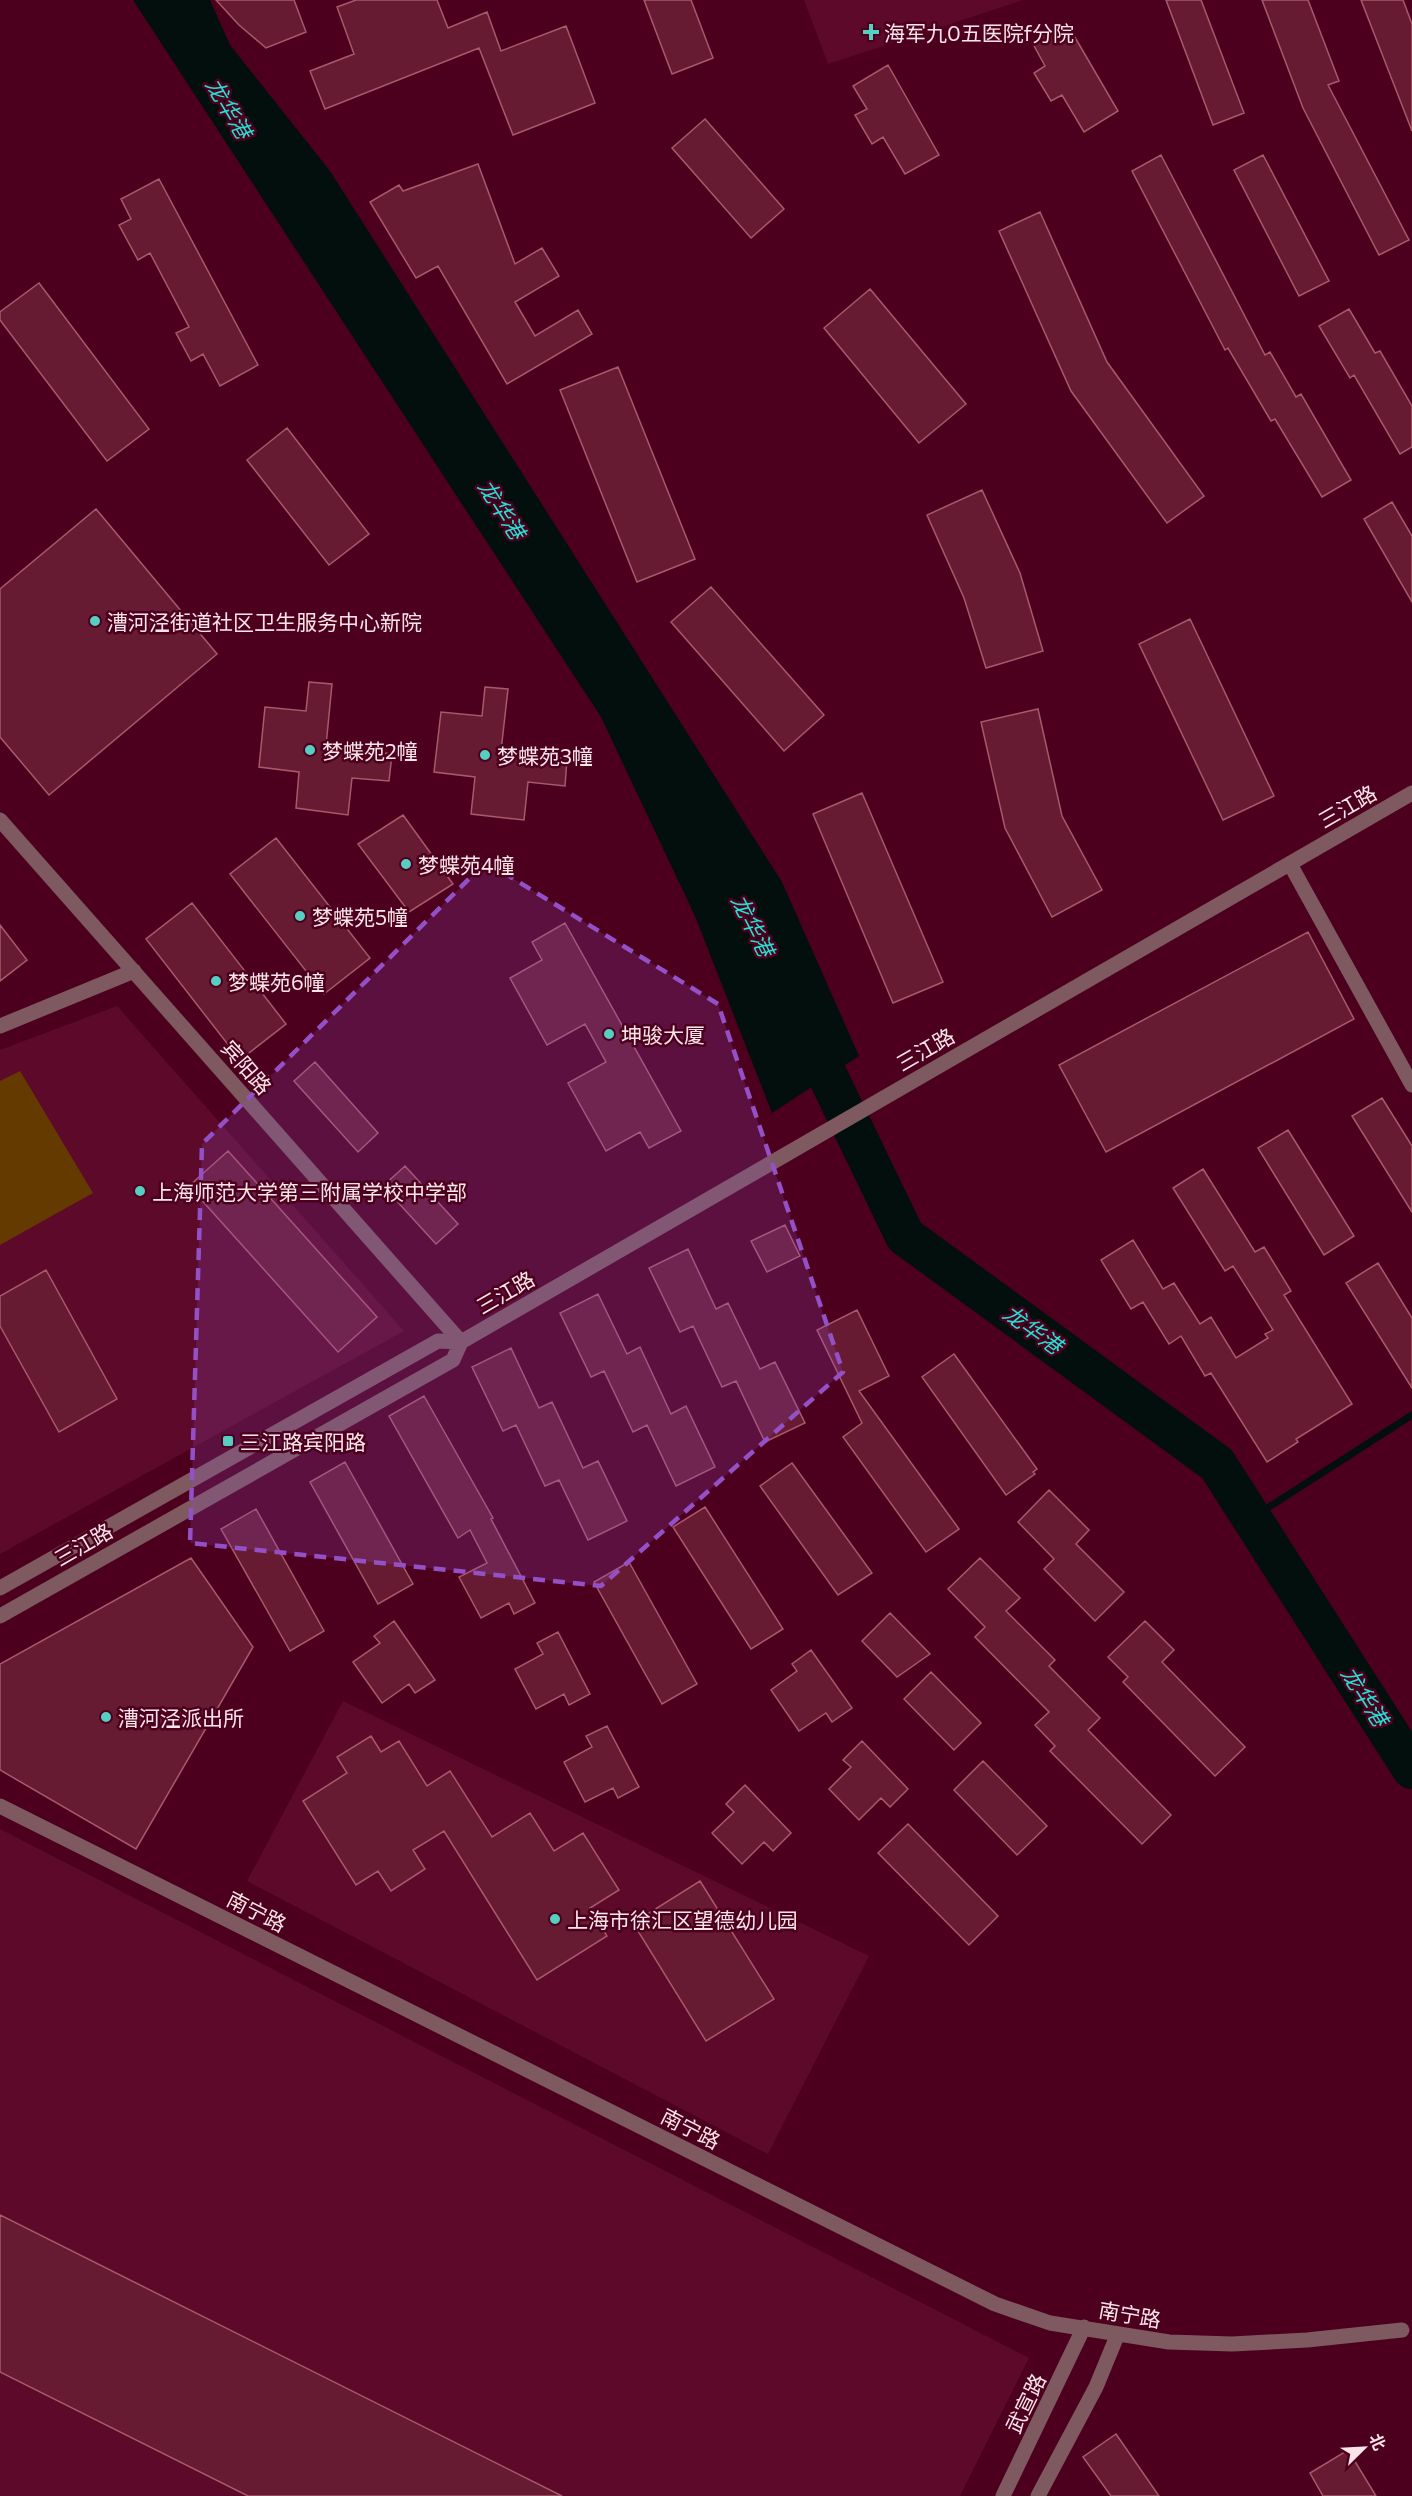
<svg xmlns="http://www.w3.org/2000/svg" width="1412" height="2496" font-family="Commissioner,'Noto Sans SC',sans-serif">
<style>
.built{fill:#5d092a}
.green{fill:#643a00}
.water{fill:#020f0d}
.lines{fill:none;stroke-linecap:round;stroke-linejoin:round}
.stream{stroke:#020f0d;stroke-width:7}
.river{stroke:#020f0d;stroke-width:40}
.building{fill:#661b32;stroke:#aa586b;stroke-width:1.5}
.minor{stroke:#7e5960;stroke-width:15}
.marked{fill:#9451c7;fill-opacity:0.2;stroke:#9451c7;stroke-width:4.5;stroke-dasharray:12 8;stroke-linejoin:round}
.poi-dot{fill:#57cec2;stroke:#4d001e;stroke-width:2}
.labels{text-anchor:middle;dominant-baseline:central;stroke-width:5;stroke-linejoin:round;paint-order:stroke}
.poi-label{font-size:21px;fill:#f9e5e8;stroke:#4d001e;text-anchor:start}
.street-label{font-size:21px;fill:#f9e5e8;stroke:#4d001e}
.water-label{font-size:22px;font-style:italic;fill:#22e2d4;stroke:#4d001e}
</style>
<rect width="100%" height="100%" fill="#4d001e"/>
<path class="built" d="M804 0H1023L828 64Z
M117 1006 404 1331 0 1554V1050Z
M343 1701 869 1956 768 2154 247 1881Z
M0 1829 1029 2358 960 2496H0Z"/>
<path class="green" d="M20 1071 93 1193 0 1245V1081Z"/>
<path class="water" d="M133 0H210L230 45 330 171 782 882 859 1056 772 1113 695 916 601 717Z"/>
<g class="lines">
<path class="stream" d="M1252 1518 1412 1415"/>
<path class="river" d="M804 1027 905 1236 1217 1464 1412 1769"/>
</g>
<path class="building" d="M216 0H294L306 32 266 48 239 25Z
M356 0H437L448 28 487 12 501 51 566 26 595 103 513 135 479 48 325 109 310 71 354 54 337 7Z
M644 0H691L713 58 672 74Z
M1166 0H1201L1244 113 1213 125Z
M1262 0H1308L1339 81 1328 85 1409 240 1379 255 1303 108Z
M1361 0H1403L1412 24V131Z
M1066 22 1118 111 1084 132 1062 95 1051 101 1034 73 1045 66 1032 42Z
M888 65 939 155 905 174 883 137 872 144 855 115 867 109 853 86Z
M705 119 784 209 751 238 672 148Z
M1161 155 1265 355 1270 352 1296 397 1301 394 1351 480 1322 497 1275 419 1271 421 1228 348 1225 350 1132 171Z
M1263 155 1329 281 1299 296 1234 170Z
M478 164 515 264 542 248 559 276 515 302 535 336 578 310 592 334 507 384 438 266 416 278 370 202 399 185 403 191Z
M159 179 258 365 220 386 203 354 191 361 176 333 189 327 150 253 138 260 119 225 131 219 121 199Z
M1040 212 1107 362 1204 496 1167 523 1071 391 999 231Z
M39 283 149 429 107 461 0 320V312Z
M870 289 966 404 919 443 824 328Z
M1349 309 1375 353 1380 351 1412 406V447L1400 454 1354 375 1350 378 1319 326Z
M618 367 695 559 637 582 560 390Z
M287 428 369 534 329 565 247 460Z
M982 490 1020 573 1043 651 986 668 964 598 927 515Z
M1392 502 1412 536V602L1364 519Z
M96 509 217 654 49 795 0 737V589Z
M711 587 824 715 784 751 671 622Z
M1190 619 1274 796 1223 820 1139 644Z
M309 682 332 684 326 746 392 754 389 781 352 778 348 815 296 808 299 772 259 767 265 707 306 711Z
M485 687 508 689 501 751 567 759 565 786 528 782 524 820 471 814 475 777 434 772 441 712 482 716Z
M1038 709 1062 816 1102 890 1052 917 1005 828 981 722Z
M862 793 943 982 893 1003 813 814Z
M403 815 453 884 409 912 358 844Z
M276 838 370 958 324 994 230 874Z
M192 903 286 1024 240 1060 146 939Z
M565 923 681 1131 649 1148 640 1132 606 1151 568 1083 606 1062 585 1024 547 1045 510 978 542 960 532 942Z
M0 925 27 960 0 981Z
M1308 932 1354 1019 1106 1152 1059 1065Z
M315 1062 378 1133 358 1152 294 1081Z
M1382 1098 1412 1146V1212L1352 1116Z
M1288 1130 1354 1236 1324 1255 1258 1148Z
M228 1151 377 1317 338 1352 189 1186Z
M405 1166 458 1224 436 1244 383 1186Z
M1203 1169 1255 1252 1264 1247 1291 1291 1284 1295 1352 1404 1296 1439 1298 1442 1267 1462 1211 1373 1205 1376 1181 1336 1169 1344 1143 1302 1131 1309 1101 1260 1133 1240 1163 1289 1174 1283 1200 1324 1211 1317 1236 1358 1268 1338 1265 1334 1273 1330 1233 1266 1225 1271 1173 1188Z
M785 1225 800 1256 767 1272 751 1241Z
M688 1249 716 1309 728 1303 760 1369 775 1362 805 1423 765 1442 736 1381 722 1387 693 1326 680 1332 649 1268Z
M1378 1263 1412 1318V1388L1346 1283Z
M46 1270 117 1399 59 1432 0 1326V1296Z
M598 1294 627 1354 640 1347 671 1414 686 1406 715 1467 676 1486 647 1425 633 1432 604 1371 591 1377 560 1313Z
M857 1310 889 1376 859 1391 959 1529 926 1552 843 1437 862 1423 817 1330Z
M511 1348 539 1408 552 1402 583 1468 598 1461 627 1521 588 1540 559 1480 545 1486 516 1425 503 1431 472 1367Z
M954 1354 1037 1469 1033 1472 1035 1474 1006 1495 922 1377Z
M424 1396 493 1518 491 1519 535 1603 514 1614 509 1603 481 1618 459 1577 487 1563 470 1530 458 1538 389 1416Z
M345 1462 413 1584 378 1604 310 1482Z
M792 1463 872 1573 838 1595 760 1486Z
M1049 1490 1089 1530 1076 1544 1124 1592 1095 1621 1044 1569 1054 1559 1018 1522Z
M705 1507 783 1629 751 1649 673 1527Z
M256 1509 324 1631 290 1651 221 1529Z
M191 1558 253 1647 136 1849 0 1770V1664Z
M980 1558 1020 1598 1006 1611 1055 1660 1049 1666 1100 1718 1088 1730 1171 1815 1142 1844 1050 1751 1055 1746 1035 1725 1049 1712 975 1637 985 1627 948 1589Z
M629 1562 697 1684 662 1704 594 1582Z
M890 1613 930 1654 897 1677 862 1641Z
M394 1621 435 1680 415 1693 409 1684 382 1703 353 1662 380 1643 374 1636Z
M1145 1621 1174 1650 1162 1662 1245 1747 1215 1776 1123 1682 1128 1677 1108 1657Z
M558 1632 590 1694 569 1705 564 1694 536 1709 515 1669 543 1654 537 1643Z
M811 1650 852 1708 832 1722 826 1713 799 1731 771 1690 797 1671 792 1664Z
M931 1672 981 1723 954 1750 904 1699Z
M607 1726 639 1787 618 1798 613 1788 585 1802 564 1762 592 1747 586 1736Z
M371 1736 381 1752 399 1741 427 1786 450 1771 492 1837 530 1813 554 1851 583 1833 619 1890 590 1908 607 1936 537 1980 444 1831 413 1850 425 1869 391 1891 378 1871 356 1885 303 1801 347 1773 337 1757Z
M862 1741 908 1789 890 1807 881 1798 859 1820 829 1789 851 1767 843 1760Z
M983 1761 1047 1826 1017 1855 954 1790Z
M745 1785 791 1833 773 1851 764 1842 742 1864 712 1833 734 1812 726 1804Z
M908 1824 998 1916 969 1945 878 1853Z
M700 1881 774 1999 706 2041 633 1923Z
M0 2215 562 2496H248L0 2372Z
M1116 2434 1159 2496H1111L1083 2457Z
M1348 2450 1376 2496H1323L1310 2473Z"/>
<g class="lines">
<path class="minor" d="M0 820 461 1342
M1290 864 1412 1085
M0 1026 134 971
M0 1588 438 1341 461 1342 1412 793
M0 1616 453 1360 461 1342
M0 1806 995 2304 1050 2323 1169 2342 1232 2344 1307 2340 1402 2330
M1003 2496 1084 2327
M1038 2496 1096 2387 1117 2336"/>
</g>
<path class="marked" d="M486 862 718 1004 843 1372 601 1586 190 1543 202 1144Z"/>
<g class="poi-dot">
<path d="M868 23h6v6h6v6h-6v6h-6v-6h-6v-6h6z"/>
<circle cx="95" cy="621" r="6"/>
<circle cx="310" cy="750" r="6"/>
<circle cx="485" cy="755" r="6"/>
<circle cx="406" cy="864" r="6"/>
<circle cx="300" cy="916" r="6"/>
<circle cx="216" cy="981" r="6"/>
<circle cx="609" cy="1034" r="6"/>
<circle cx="140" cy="1191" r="6"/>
<rect x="222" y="1435" width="12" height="12" rx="3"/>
<circle cx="106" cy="1717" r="6"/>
<circle cx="555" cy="1919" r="6"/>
</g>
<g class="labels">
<g class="poi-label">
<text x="884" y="32">海军九0五医院f分院</text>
<text x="107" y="621">漕河泾街道社区卫生服务中心新院</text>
<text x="322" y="750">梦蝶苑2幢</text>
<text x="497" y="755">梦蝶苑3幢</text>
<text x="418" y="864">梦蝶苑4幢</text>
<text x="312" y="916">梦蝶苑5幢</text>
<text x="228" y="981">梦蝶苑6幢</text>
<text x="621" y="1034">坤骏大厦</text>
<text x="152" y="1191">上海师范大学第三附属学校中学部</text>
<text x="240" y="1441">三江路宾阳路</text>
<text x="118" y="1717">漕河泾派出所</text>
<text x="567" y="1919">上海市徐汇区望德幼儿园</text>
</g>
<g class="street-label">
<text transform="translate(1347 806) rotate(-30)">三江路</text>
<text transform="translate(925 1049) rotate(-30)">三江路</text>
<text transform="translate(247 1067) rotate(49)">宾阳路</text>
<text transform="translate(505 1292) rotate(-30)">三江路</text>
<text transform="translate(83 1544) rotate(-30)">三江路</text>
<text transform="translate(257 1911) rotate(27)">南宁路</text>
<text transform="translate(691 2128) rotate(27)">南宁路</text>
<text transform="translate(1130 2314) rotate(10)">南宁路</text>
<text transform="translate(1025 2403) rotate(-64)">武宣路</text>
</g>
<g class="water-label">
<text transform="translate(229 108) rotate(59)">龙华港</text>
<text transform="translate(502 509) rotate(57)">龙华港</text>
<text transform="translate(753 925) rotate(63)">龙华港</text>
<text transform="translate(1033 1329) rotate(36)">龙华港</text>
<text transform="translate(1365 1696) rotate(57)">龙华港</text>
</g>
</g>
<g transform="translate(1364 2448) rotate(66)" stroke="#4d001e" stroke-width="4.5" paint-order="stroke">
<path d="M0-4.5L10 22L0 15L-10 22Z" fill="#f9e5e8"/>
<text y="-9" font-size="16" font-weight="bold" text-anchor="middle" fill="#f9e5e8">北</text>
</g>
</svg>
